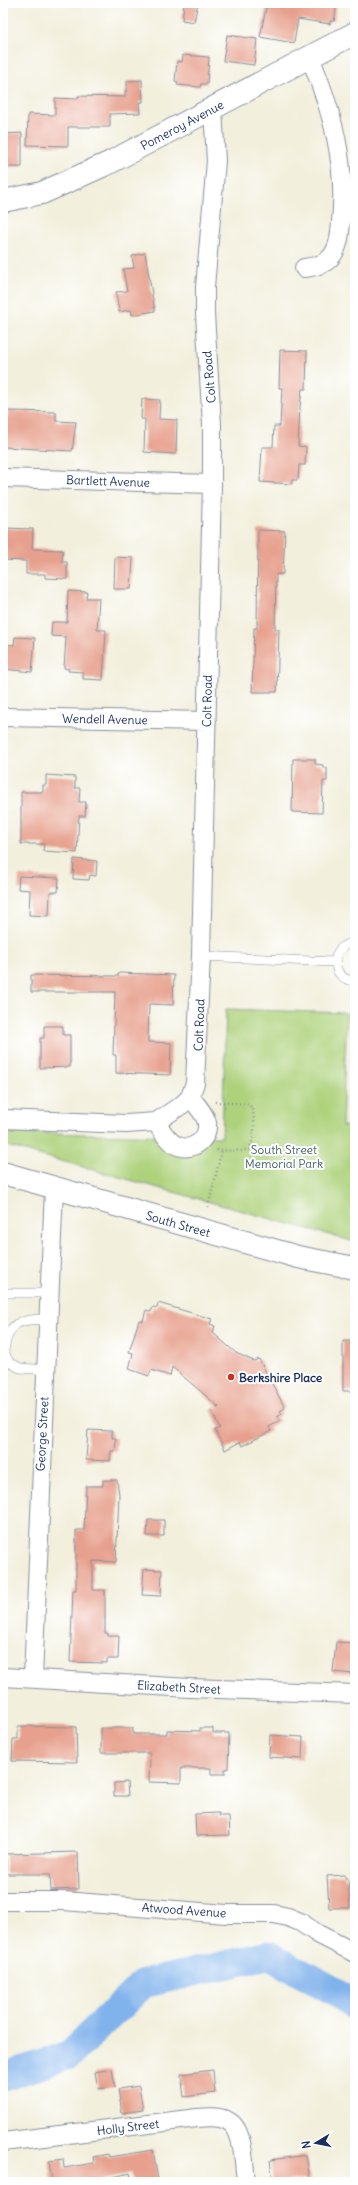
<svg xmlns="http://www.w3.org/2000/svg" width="358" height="2185" font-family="Delius,sans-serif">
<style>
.green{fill:#aed27c;stroke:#64806d}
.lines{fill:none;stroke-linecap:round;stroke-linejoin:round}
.river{stroke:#80b2ec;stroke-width:29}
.building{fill:#e7a08d}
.service-casing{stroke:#868f9d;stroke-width:10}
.minor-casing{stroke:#868f9d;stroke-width:20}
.tertiary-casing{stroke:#868f9d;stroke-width:24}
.trunk-casing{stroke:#868f9d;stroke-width:24}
.path{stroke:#868f9d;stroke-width:2.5;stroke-dasharray:1 3;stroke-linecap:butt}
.service{stroke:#fff;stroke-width:9}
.minor{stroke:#fff;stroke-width:18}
.tertiary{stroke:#fff;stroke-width:22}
.trunk{stroke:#fff;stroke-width:22}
.poi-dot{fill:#c8321e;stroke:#fff;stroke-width:1.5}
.labels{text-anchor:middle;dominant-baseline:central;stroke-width:4;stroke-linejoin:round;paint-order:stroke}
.street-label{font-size:12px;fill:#1b2f5e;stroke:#fff}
.park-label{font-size:12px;fill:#476067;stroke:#fff}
.poi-label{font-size:12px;font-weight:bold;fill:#1b2f5e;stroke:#fff;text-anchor:start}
</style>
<rect width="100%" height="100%" fill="#fff"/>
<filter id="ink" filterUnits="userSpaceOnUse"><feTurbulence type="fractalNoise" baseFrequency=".025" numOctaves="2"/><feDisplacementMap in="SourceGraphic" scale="8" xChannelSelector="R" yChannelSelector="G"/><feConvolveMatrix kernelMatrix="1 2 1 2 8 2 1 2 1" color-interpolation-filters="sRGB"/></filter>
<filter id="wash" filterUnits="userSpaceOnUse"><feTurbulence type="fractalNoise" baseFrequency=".012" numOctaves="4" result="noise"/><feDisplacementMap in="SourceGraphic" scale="16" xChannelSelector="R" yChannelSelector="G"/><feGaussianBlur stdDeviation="0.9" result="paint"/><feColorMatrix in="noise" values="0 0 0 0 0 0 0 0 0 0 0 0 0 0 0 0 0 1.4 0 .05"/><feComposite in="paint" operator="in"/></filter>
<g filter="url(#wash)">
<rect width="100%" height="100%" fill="#f2efdc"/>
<path class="green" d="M226 1009 347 1013 342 1126 355 1127V1242L3 1145V1132L222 1137Z"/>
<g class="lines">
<path class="river" d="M3 2077 69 2055 143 1984 268 1955 336 1992 355 2006"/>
</g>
<g id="blocks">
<path class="building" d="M184 3H198L194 22 182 20Z
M267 3H337L334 21H330V24L298 19 294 43 260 37Z
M227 35 257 39 254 65 223 61Z
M183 55 209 57 207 84H201L200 87 177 85 178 82 175 81 177 61 182 62Z
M142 80 143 102H139L140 113 110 114V127H68V146L27 145 28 114 55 115V98L78 99V96L125 97V91H127V81Z
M22 133V167H3V134Z
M145 253 155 311 132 315 131 310 119 312 116 292 127 291 123 269 134 268 132 256Z
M280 350 307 351 306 389H302L300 407 298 446 306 447 305 465H299L298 480H292V484L260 482 262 447H273L274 426H280L282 388H279Z
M142 399 160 400 159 419 177 420 176 454 144 452 145 419H141Z
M8 411 56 412V421L76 422 72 451 3 447V416H8Z
M3 528 33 529 32 549 63 550 62 562H67V579L45 578V574H26V561L3 560Z
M258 530 285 531 283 574H276L275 629H279L277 692H252L254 628H257Z
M115 557 133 558 131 589H114Z
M68 591 87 592 86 598H99L97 630H106L103 680 83 679V672L68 671 69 669 64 668 66 637 51 636 52 622H67Z
M15 637 35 638 32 672 3 669V644L14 645Z
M293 759H315V764L323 765V768H327V781H323L322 813 292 812Z
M46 775 75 777V788H80L79 802H86L85 816H79L77 853 43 851 44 844H21V792H43V785H46Z
M74 859 97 861 96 876 90 875 89 880 73 879Z
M19 876 59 878 58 892H50L49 916 29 915 30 890 18 889Z
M119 973 174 975 173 1005 149 1004 148 1042 171 1043 170 1075 116 1073V1055H113L115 992H31V975L118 976Z
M44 1026H63V1035H70V1067L40 1068V1038H44Z
M158 1303 212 1319 210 1324 215 1326 213 1333 236 1353 254 1361 259 1359 285 1408 280 1411 282 1414 277 1417 280 1421 269 1427 271 1431 242 1446 240 1442 225 1450 215 1430 220 1428 211 1410 219 1407 172 1367 170 1376 151 1370 149 1376 129 1369 133 1353 129 1352 139 1320 143 1321 146 1310 151 1312 153 1307 157 1308Z
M343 1341H355V1391H343Z
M88 1430 112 1431V1438H116L115 1451H111L110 1461 86 1460Z
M103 1480H117L119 1495 116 1562 93 1561V1590H105V1633H108V1636H119L118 1659H107V1663L70 1662 73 1590H76V1530H84L86 1486H103Z
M148 1520H164V1536H147Z
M144 1569 162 1570 161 1596 142 1595Z
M336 1642 355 1643V1674L333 1672Z
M18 1726 76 1727 77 1762 12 1761 13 1739H18Z
M101 1728H133V1734H167V1730L200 1731V1728H213V1733H229L228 1769H225V1774H211V1768H181V1783L149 1782 150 1753H101Z
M270 1735 303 1737 302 1759 269 1757Z
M127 1782 128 1796H114V1783Z
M219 1813V1816H229L230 1835 196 1836 195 1814Z
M78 1852 79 1889 51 1890 50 1874H6V1854Z
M345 1875V1878H348L350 1908H329L327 1876Z
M112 2069 115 2087 98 2089 95 2072Z
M213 2070 215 2093 184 2097 181 2074Z
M139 2086 143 2110 122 2113 118 2089Z
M153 2150 158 2180 132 2182 130 2173 91 2182H52L49 2161 63 2159 64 2168 94 2163 93 2157 108 2154 109 2157Z
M306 2155 310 2180 273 2182 270 2160Z"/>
</g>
</g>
<g filter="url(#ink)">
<use href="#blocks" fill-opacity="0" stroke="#868f9d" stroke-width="1"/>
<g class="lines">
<defs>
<path id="service" d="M355 943C329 943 329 980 355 981
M201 956 334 962
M3 1293H49
M3 1350 9 1362 20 1368 46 1370
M4 1350C9 1320 20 1320 48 1319"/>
<path id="minor" d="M304 268C314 267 325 265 331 257 339 248 340 234 341 222 347 163 332 111 310 57
M3 478 212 484
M3 717 207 721
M3 1119 126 1124 156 1122 183 1104 190 1097 195 1083 201 956 212 484V425L205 314V287L216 161 213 109
M156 1122C161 1129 167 1141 176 1145 191 1153 209 1140 207 1123 205 1114 196 1104 190 1097
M3 1677 190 1688 355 1694
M33 1678 54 1189
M3 1901H64L226 1914H274L288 1917 300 1922 318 1934 355 1953
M3 2142 197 2118C208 2117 219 2116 228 2121 244 2128 244 2166 246 2182"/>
<path id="tertiary" d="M3 201 42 193 111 162 355 33"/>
<path id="trunk" d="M3 1173 298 1257 355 1268"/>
</defs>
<use href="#service" class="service-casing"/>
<use href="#minor" class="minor-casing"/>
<use href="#tertiary" class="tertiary-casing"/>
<use href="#trunk" class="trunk-casing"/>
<path class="path" d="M215 1102 248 1104C257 1109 255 1141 249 1149L242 1151 216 1150
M208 1207 222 1150"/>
<use href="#service" class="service"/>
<use href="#minor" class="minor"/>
<use href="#tertiary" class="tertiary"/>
<use href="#trunk" class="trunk"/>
</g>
</g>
<circle class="poi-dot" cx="231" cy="1377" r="4"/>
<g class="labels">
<g class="street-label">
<text transform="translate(182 125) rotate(-28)">Pomeroy Avenue</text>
<text transform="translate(209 377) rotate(-95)">Colt Road</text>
<text transform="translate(108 481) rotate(2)">Bartlett Avenue</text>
<text transform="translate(207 701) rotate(-89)">Colt Road</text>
<text transform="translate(105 719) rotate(1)">Wendell Avenue</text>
<text transform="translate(199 1025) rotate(-88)">Colt Road</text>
<text transform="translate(178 1224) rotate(16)">South Street</text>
<text transform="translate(42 1434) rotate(-87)">George Street</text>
<text transform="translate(179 1687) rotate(3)">Elizabeth Street</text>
<text transform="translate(184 1910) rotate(4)">Atwood Avenue</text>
<text transform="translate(128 2127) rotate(-7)">Holly Street</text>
</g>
<g class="park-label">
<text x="284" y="1149">South Street<tspan x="284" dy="14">Memorial Park</tspan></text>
</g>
<g class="poi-label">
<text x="239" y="1377">Berkshire Place</text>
</g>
</g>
<rect width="358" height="2185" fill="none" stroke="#fff" stroke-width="16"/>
<g transform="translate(316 2143) rotate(260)" stroke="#ffffff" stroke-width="3" paint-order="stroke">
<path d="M0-3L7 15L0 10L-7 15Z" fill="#1b2f5e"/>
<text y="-6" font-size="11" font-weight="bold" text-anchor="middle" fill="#1b2f5e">N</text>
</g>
</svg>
